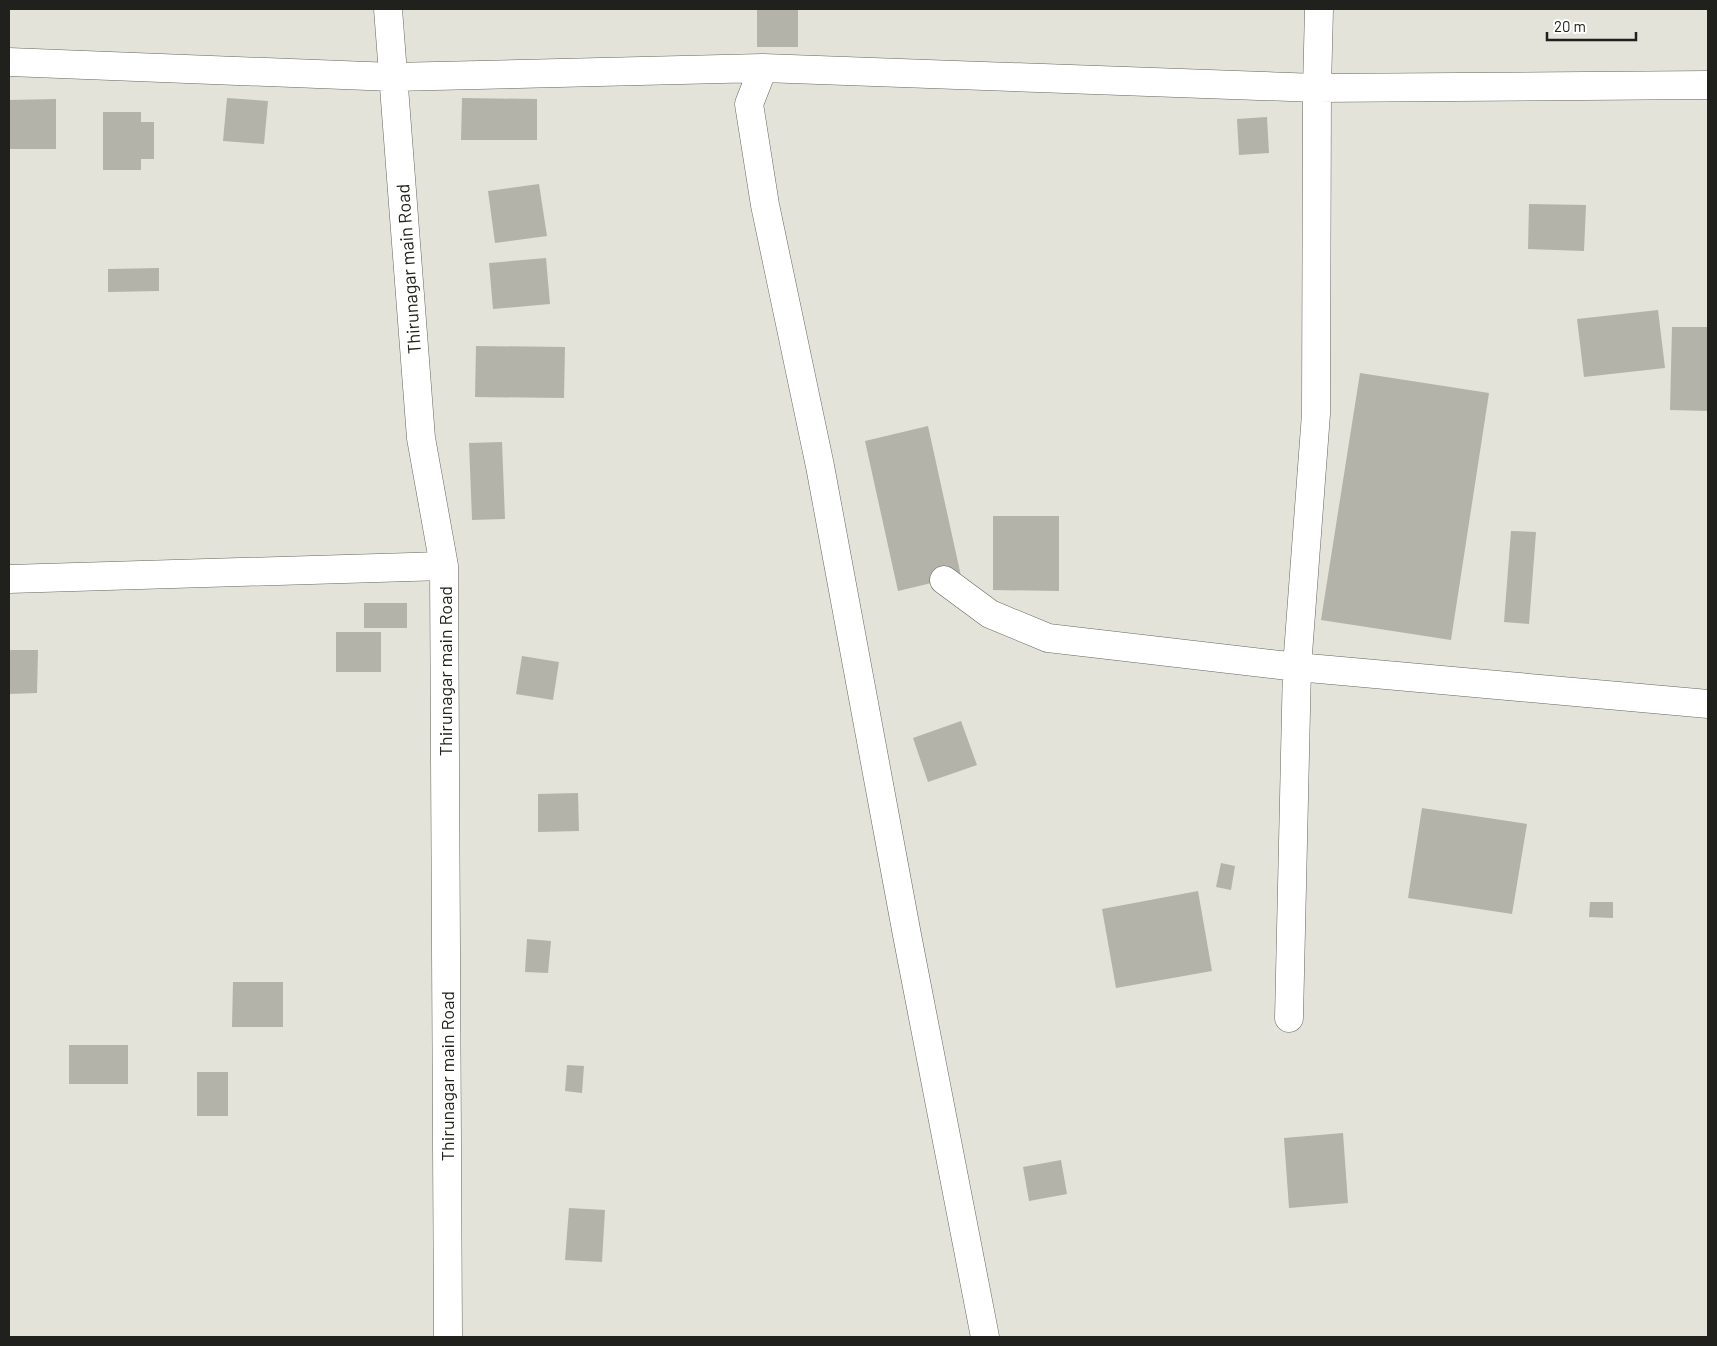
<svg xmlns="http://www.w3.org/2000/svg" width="1717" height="1346" font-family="Barlow,sans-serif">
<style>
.building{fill:#b3b3aa}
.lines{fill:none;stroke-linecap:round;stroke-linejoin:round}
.minor-casing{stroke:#66665e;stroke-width:29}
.minor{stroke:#fff;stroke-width:28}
.labels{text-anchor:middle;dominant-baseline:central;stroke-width:4.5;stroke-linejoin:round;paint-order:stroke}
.street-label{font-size:18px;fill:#20201d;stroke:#fffffe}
</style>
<rect width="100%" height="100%" fill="#e3e3da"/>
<path class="building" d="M757 9H798V47H757Z
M227 98 268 101 264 144 223 141Z
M462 98 537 99V140H461Z
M56 99V149H9V100Z
M103 112H141V122H154V159H141V170H103Z
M1267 117 1269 153 1239 155 1237 119Z
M539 184 547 236 495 243 488 191Z
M1529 204 1586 205 1584 251 1528 249Z
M546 258 550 304 493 309 489 263Z
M159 268V291L108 292V269Z
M1658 310 1665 368 1584 377 1577 319Z
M1672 327H1708V411L1670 410Z
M476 346 565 347 564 398 475 397Z
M1360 373 1489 393 1451 640 1321 620Z
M928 426 961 576 898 591 865 441Z
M502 442 505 519 472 520 469 443Z
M993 516H1059V591L993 590Z
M1511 531 1536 532 1529 624 1504 622Z
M364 603H407V628H364Z
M336 632H381V672H336Z
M9 650H38L37 693 9 694Z
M522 656 559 662 553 700 516 694Z
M961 721 977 765 928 782 913 738Z
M578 793 579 831 538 832V794Z
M1422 808 1527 824 1512 914 1408 898Z
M1221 863 1235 866 1231 890 1216 887Z
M1198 891 1212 971 1116 988 1102 909Z
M1590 902H1613V918L1589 917Z
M527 939 551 941 548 973 525 972Z
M233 982H283V1027H232Z
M69 1045H128V1084H69Z
M567 1065 584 1066 582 1093 565 1091Z
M197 1072H228V1116H197Z
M1343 1133 1348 1203 1289 1208 1284 1138Z
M1061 1160 1067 1194 1029 1201 1023 1167Z
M569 1208 605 1210 602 1262 565 1260Z"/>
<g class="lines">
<defs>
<path id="minor" d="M388 9 421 438 444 566 448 1337
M9 62 393 77 763 68 1317 88 1708 85
M763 68 749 104 765 205 820 466 907 935 985 1337
M9 579 444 566
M944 580 990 614 1048 638 1297 667 1708 704
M1289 1018 1297 667 1316 414 1317 88 1319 9"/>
</defs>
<use href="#minor" class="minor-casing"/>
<use href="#minor" class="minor"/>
</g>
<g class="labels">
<g class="street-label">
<text transform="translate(408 269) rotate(-94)">Thirunagar main Road</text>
<text transform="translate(445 671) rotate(-90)">Thirunagar main Road</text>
<text transform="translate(447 1076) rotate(-90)">Thirunagar main Road</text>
</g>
</g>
<rect width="1717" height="1346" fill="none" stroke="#20201d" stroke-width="20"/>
<path d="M1547 32v8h89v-8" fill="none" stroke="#20201d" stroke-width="2.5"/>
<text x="1554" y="32" font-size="15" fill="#20201d" stroke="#fffffe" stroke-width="4" paint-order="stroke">20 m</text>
</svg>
